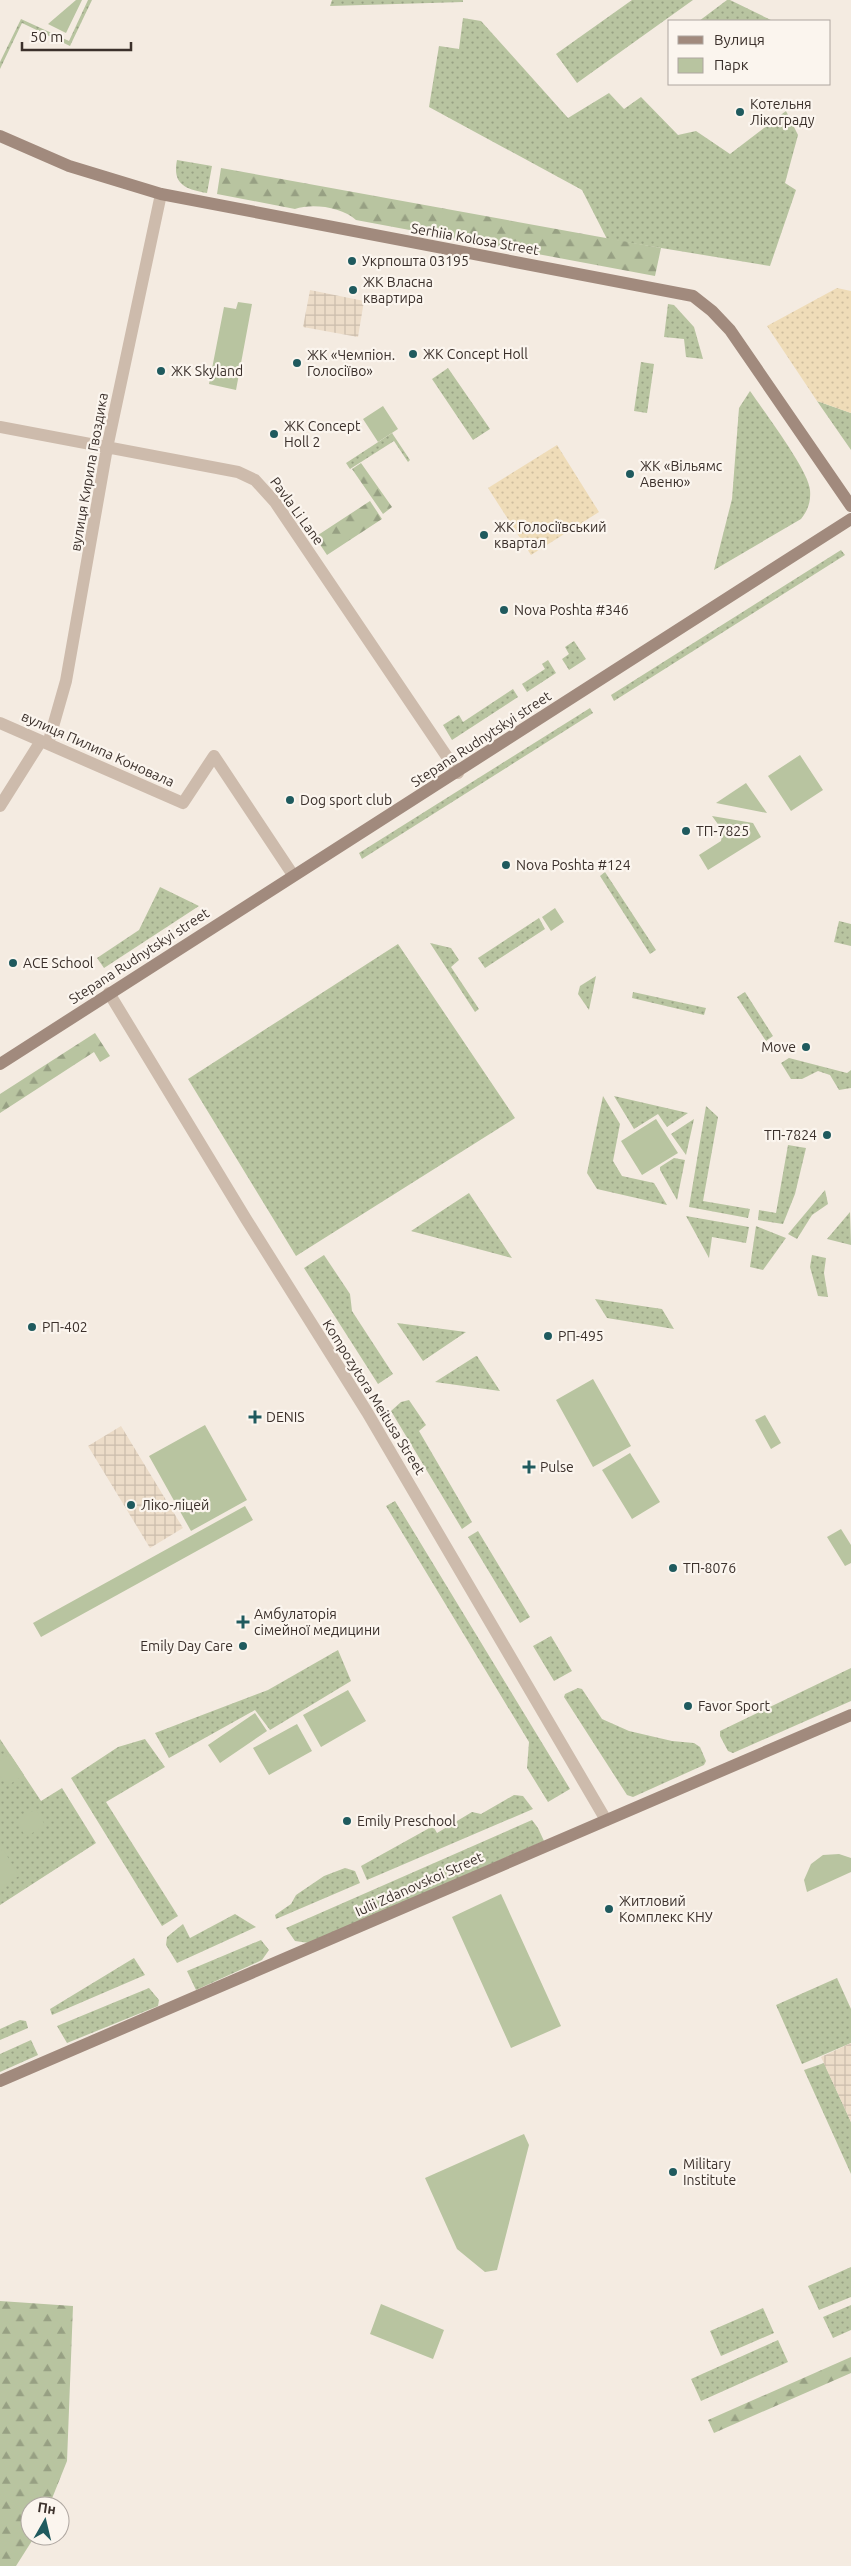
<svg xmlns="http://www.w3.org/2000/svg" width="851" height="2566" font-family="Ubuntu,sans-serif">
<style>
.grass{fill:url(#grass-dots)}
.forest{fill:url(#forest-firs)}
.sand{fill:url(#sand-dots)}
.park{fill:#b8c4a0}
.plaza{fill:url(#plaza-grid)}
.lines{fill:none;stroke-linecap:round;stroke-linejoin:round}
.street{stroke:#cdbbac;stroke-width:12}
.secondary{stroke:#a18a7d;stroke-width:12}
.poi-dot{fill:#1f5a5e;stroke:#fbf5ee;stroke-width:2}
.labels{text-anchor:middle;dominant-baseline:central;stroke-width:4.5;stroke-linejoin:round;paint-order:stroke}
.poi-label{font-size:14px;fill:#3b302b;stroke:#fbf5ee;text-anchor:start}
.street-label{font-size:14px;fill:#3b302b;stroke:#fbf5ee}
</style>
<defs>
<pattern id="grass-dots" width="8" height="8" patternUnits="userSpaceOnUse" patternTransform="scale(1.25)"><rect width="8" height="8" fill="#b8c4a0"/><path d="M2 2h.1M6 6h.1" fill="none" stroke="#97a083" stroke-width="1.8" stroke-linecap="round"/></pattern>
<pattern id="forest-firs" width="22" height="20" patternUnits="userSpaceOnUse" patternTransform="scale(1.25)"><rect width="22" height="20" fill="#b8c4a0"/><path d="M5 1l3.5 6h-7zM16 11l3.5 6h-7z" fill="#97a083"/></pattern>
<pattern id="sand-dots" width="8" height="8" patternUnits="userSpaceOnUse" patternTransform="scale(1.25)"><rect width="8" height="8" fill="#efdcb8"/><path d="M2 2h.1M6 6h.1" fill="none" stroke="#cebd9e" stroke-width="1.8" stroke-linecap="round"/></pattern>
<pattern id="plaza-grid" width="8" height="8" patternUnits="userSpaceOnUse" patternTransform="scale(1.25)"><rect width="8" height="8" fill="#ecdcc8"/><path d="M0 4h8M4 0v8" fill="none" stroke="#cbbdac"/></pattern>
</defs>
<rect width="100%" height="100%" fill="#f4ebe1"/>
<path class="grass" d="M88 0H92L70 46 22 23 0 69V62L21 19 69 41Z
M332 0H463V2L330 6Z
M632 0H693L577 83 556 54Z
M727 0H730L773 21H699Z
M463 18 481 21 568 118 609 93 624 109 641 97 678 135 696 131 730 154 786 111 798 135 785 183 796 190 770 266 607 239 582 190 429 107 439 46 459 49Z
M177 160 212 166 207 193C186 189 172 185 177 160Z
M668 304 674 305 694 327 703 359 686 357 684 339 664 337Z
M641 362 654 364 647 413 634 411Z
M448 368 490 429 473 440 432 379Z
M750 391C763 410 809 471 810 490 811 502 808 510 801 519L714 570 732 499 739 408Z
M817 401 851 413V450Z
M392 433 410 460 408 462 394 441 350 469 346 463Z
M841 550 845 555 614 701 611 695Z
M574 641 586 659 569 670 562 659 569 654 565 647Z
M548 660 556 673 527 692 522 684 545 669 542 664Z
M513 689 518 697 452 740 443 725 459 715 463 722Z
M590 708 593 713 362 859 359 853Z
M605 872 656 950 650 954 600 876Z
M160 887 199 906 104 968 97 958 139 930Z
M539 918 545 929 485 968 478 958Z
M839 921 851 924V946L834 942Z
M430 943 451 948 459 960 451 967 479 1009 475 1012Z
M398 944 515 1118 296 1256 188 1079Z
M596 976 589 1010 578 994 580 986Z
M633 992 706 1008 704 1015 632 998Z
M745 992 773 1036 766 1041 737 997Z
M789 1058 847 1073 851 1070V1088L839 1090 830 1075 818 1071 802 1079H791L781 1063Z
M603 1096 620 1124 613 1161 622 1176 654 1183 667 1205 597 1189 587 1173Z
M614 1096 688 1113 667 1127 658 1114 634 1129Z
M706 1106 718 1117 703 1201 750 1209 748 1218 689 1207Z
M694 1119 686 1155 671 1134Z
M788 1145 806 1148 795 1194 783 1224 758 1220 759 1210 776 1213Z
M674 1158 685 1160 677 1200 660 1170V1167Z
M825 1190 828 1204 812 1215 797 1239 788 1234Z
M469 1193 512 1258 411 1231Z
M850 1212 851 1245 827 1239Z
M686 1216 749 1227 746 1243 712 1237 709 1258Z
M756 1226 786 1238 763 1270 750 1267Z
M324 1255 350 1294 352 1311 393 1374 378 1384 304 1268Z
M812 1255 826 1258 824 1273 828 1297 818 1296 810 1267Z
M595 1299 662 1309 674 1329 607 1318Z
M397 1323 466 1332 423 1361Z
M477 1356 500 1391 435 1382 476 1356Z
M409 1400 426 1425 419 1431 472 1522 462 1529 391 1411 401 1402Z
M395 1501 570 1789 548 1802 527 1768 529 1742 386 1506Z
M478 1531 530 1617 520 1623 468 1537Z
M551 1636 572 1671 554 1681 533 1646Z
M338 1650 351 1681 270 1730 255 1710 169 1758 155 1733 268 1690Z
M851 1668V1701L733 1753 728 1751 720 1736V1731Z
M578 1688 582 1689 602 1719 629 1731 672 1741 694 1743 700 1747 706 1761 704 1765 633 1797 627 1795 564 1697 565 1694Z
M0 1739 41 1801 62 1788 96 1843 0 1905Z
M145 1739 165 1767 106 1802 178 1916 162 1926 71 1778 118 1747Z
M514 1795 523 1796 533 1809 367 1880 361 1866 433 1826 437 1833 472 1812 481 1814Z
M532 1820 538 1828 544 1841 309 1943 295 1941 286 1928Z
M345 1868 355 1871 360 1883 276 1919 275 1915 291 1904 296 1895 324 1876Z
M235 1914 256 1927 177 1963 166 1945 167 1937 183 1924 190 1938Z
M261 1940 269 1950 262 1960 196 1990 187 1971Z
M134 1958 145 1975 52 2015 50 2009Z
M837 1978 851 2009V2043L802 2064 776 2005Z
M149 1988 159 2000 158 2006 67 2043 57 2026Z
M20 2020 26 2021 28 2028 0 2040V2029Z
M31 2040 38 2055 0 2072V2054Z
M824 2063 851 2122V2174L804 2070Z
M851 2267V2297L819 2310 808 2286Z
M851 2305V2330L833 2338 823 2317Z
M763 2308 774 2333 721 2356 710 2331Z
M778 2340 788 2362 701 2401 691 2379Z"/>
<path class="forest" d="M221 168 661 248 655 276 356 220C342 207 312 203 295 209L217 194Z
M361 463 392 507 383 514 352 469Z
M370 501 382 519 327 555 315 537Z
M95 1033 110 1056 100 1062 94 1052 0 1113V1094Z
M0 2301 73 2306 67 2461 49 2506H30V2536H35L16 2566H0Z
M851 2357V2373L714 2433 708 2420Z"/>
<path class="sand" d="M837 288 851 291V413L817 401 767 326Z
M557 445 599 512 531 555 488 488Z"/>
<path class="park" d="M76 0H82L66 33 48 24Z
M238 302 252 304 236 390 209 384 224 307 236 309Z
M383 406 398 429 378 442 363 419Z
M800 755 823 790 791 811 768 776Z
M746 783 767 813 716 803Z
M712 816 753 823 761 837 708 870 699 855 721 841 723 831Z
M555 908 564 922 551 931 542 917Z
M656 1119 678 1153 642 1175 621 1141Z
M593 1379 631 1446 593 1467 556 1400Z
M765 1415 781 1443 771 1449 755 1420Z
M205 1425 247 1500 191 1531 149 1456Z
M630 1453 660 1502 632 1519 602 1470Z
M245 1506 253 1520 41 1637 33 1623Z
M841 1529 851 1545V1563L845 1566 827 1537Z
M348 1690 366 1721 321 1747 303 1715Z
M255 1713 267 1731 220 1763 208 1745Z
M297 1724 312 1751 269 1775 253 1748Z
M10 1754 24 1775 7 1786 0 1776V1761Z
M36 1809 45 1825 26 1837 16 1821Z
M3 1849 19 1876 0 1888V1851Z
M839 1854 851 1858V1872L807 1892 804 1880 811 1864 823 1855Z
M501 1894 561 2026 511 2048 452 1917Z
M524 2134 529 2145 497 2270 485 2272 457 2249 425 2178Z
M381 2304 444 2330 433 2359 370 2334Z"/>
<path class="plaza" d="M310 290 364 301 358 337 303 327Z
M121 1426 183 1528 150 1548 88 1446Z
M851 2043V2122L821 2057Z"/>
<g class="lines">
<path class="street" d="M0 427 238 472 255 480 275 502 458 773
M0 723 183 803 214 756 293 875
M48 744 66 681 107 448 161 194
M0 806 41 741
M109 993 246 1219 367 1412 606 1820"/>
<path class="secondary" d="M0 136 69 166 161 194 693 296 712 311 730 330 851 506
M0 1064 851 519
M0 2081 851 1715"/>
</g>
<g class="poi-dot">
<circle cx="740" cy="112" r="5"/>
<circle cx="352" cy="261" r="5"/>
<circle cx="353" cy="290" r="5"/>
<circle cx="413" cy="354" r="5"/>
<circle cx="297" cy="363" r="5"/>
<circle cx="161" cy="371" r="5"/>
<circle cx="274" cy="434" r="5"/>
<circle cx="630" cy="474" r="5"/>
<circle cx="484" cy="535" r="5"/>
<circle cx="504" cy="610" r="5"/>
<circle cx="290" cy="800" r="5"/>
<circle cx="686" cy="831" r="5"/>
<circle cx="506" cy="865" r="5"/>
<circle cx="13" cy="963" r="5"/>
<circle cx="806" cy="1047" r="5"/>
<circle cx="827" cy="1135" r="5"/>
<circle cx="32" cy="1327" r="5"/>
<circle cx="548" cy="1336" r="5"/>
<path d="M252.5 1409.5h5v5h5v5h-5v5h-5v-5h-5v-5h5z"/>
<path d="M526.5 1459.5h5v5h5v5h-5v5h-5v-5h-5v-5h5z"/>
<circle cx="131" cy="1505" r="5"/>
<circle cx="673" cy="1568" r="5"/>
<path d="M240.5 1614.5h5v5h5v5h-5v5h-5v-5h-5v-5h5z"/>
<circle cx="243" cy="1646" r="5"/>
<circle cx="688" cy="1706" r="5"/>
<circle cx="347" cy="1821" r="5"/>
<circle cx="609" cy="1909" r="5"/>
<circle cx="673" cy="2172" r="5"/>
</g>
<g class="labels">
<g class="poi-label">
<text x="750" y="104">Котельня<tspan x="750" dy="16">Лікограду</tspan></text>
<text x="362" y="261">Укрпошта 03195</text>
<text x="363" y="282">ЖК Власна<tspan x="363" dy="16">квартира</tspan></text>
<text x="423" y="354">ЖК Concept Holl</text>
<text x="307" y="355">ЖК «Чемпіон.<tspan x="307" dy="16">Голосіїво»</tspan></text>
<text x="171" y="371">ЖК Skyland</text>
<text x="284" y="426">ЖК Concept<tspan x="284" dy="16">Holl 2</tspan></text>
<text x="640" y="466">ЖК «Вільямс<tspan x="640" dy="16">Авеню»</tspan></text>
<text x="494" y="527">ЖК Голосіївський<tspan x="494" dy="16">квартал</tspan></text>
<text x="514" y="610">Nova Poshta #346</text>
<text x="300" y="800">Dog sport club</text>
<text x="696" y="831">ТП-7825</text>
<text x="516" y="865">Nova Poshta #124</text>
<text x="23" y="963">ACE School</text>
<text x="796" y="1047" text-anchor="end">Move</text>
<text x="817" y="1135" text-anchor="end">ТП-7824</text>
<text x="42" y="1327">РП-402</text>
<text x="558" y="1336">РП-495</text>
<text x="266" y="1417">DENIS</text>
<text x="540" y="1467">Pulse</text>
<text x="141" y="1505">Ліко-ліцей</text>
<text x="683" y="1568">ТП-8076</text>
<text x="254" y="1614">Амбулаторія<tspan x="254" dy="16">сімейної медицини</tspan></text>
<text x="233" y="1646" text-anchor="end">Emily Day Care</text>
<text x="698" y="1706">Favor Sport</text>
<text x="357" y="1821">Emily Preschool</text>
<text x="619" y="1901">Житловий<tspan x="619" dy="16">Комплекс КНУ</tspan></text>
<text x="683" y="2164">Military<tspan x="683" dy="16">Institute</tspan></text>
</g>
<g class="street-label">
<text transform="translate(475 239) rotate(10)">Serhiia Kolosa Street</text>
<text transform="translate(89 472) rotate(-80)">вулиця Кирила Гвоздика</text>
<text transform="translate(297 511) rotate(54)">Pavla Li Lane</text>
<text transform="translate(481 739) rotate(-33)">Stepana Rudnytskyi street</text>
<text transform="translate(98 749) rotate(24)">вулиця Пилипа Коновала</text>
<text transform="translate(139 956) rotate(-33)">Stepana Rudnytskyi street</text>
<text transform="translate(374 1397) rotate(58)">Kompozytora Meitusa Street</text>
<text transform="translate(419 1884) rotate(-24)">Iulii Zdanovskoi Street</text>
</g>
</g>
<rect x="668" y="20" width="162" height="65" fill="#fbf5ee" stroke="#aea6a0"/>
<rect x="678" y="36" width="25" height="8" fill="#a18a7d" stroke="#aea6a0"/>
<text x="714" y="45" font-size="15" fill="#3b302b">Вулиця</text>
<rect x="678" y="58" width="25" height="15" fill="#b8c4a0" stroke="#aea6a0"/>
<text x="714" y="70" font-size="15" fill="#3b302b">Парк</text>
<g transform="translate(45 2521) rotate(8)"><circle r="24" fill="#fbf5ee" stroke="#aea6a0"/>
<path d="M0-4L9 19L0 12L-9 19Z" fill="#1f5a5e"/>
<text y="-8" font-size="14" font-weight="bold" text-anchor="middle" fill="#3b302b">Пн</text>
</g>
<path d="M22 42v8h109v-8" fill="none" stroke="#3b302b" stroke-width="2.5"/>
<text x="30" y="42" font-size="15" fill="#3b302b" stroke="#fbf5ee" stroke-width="4" paint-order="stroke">50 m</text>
</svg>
